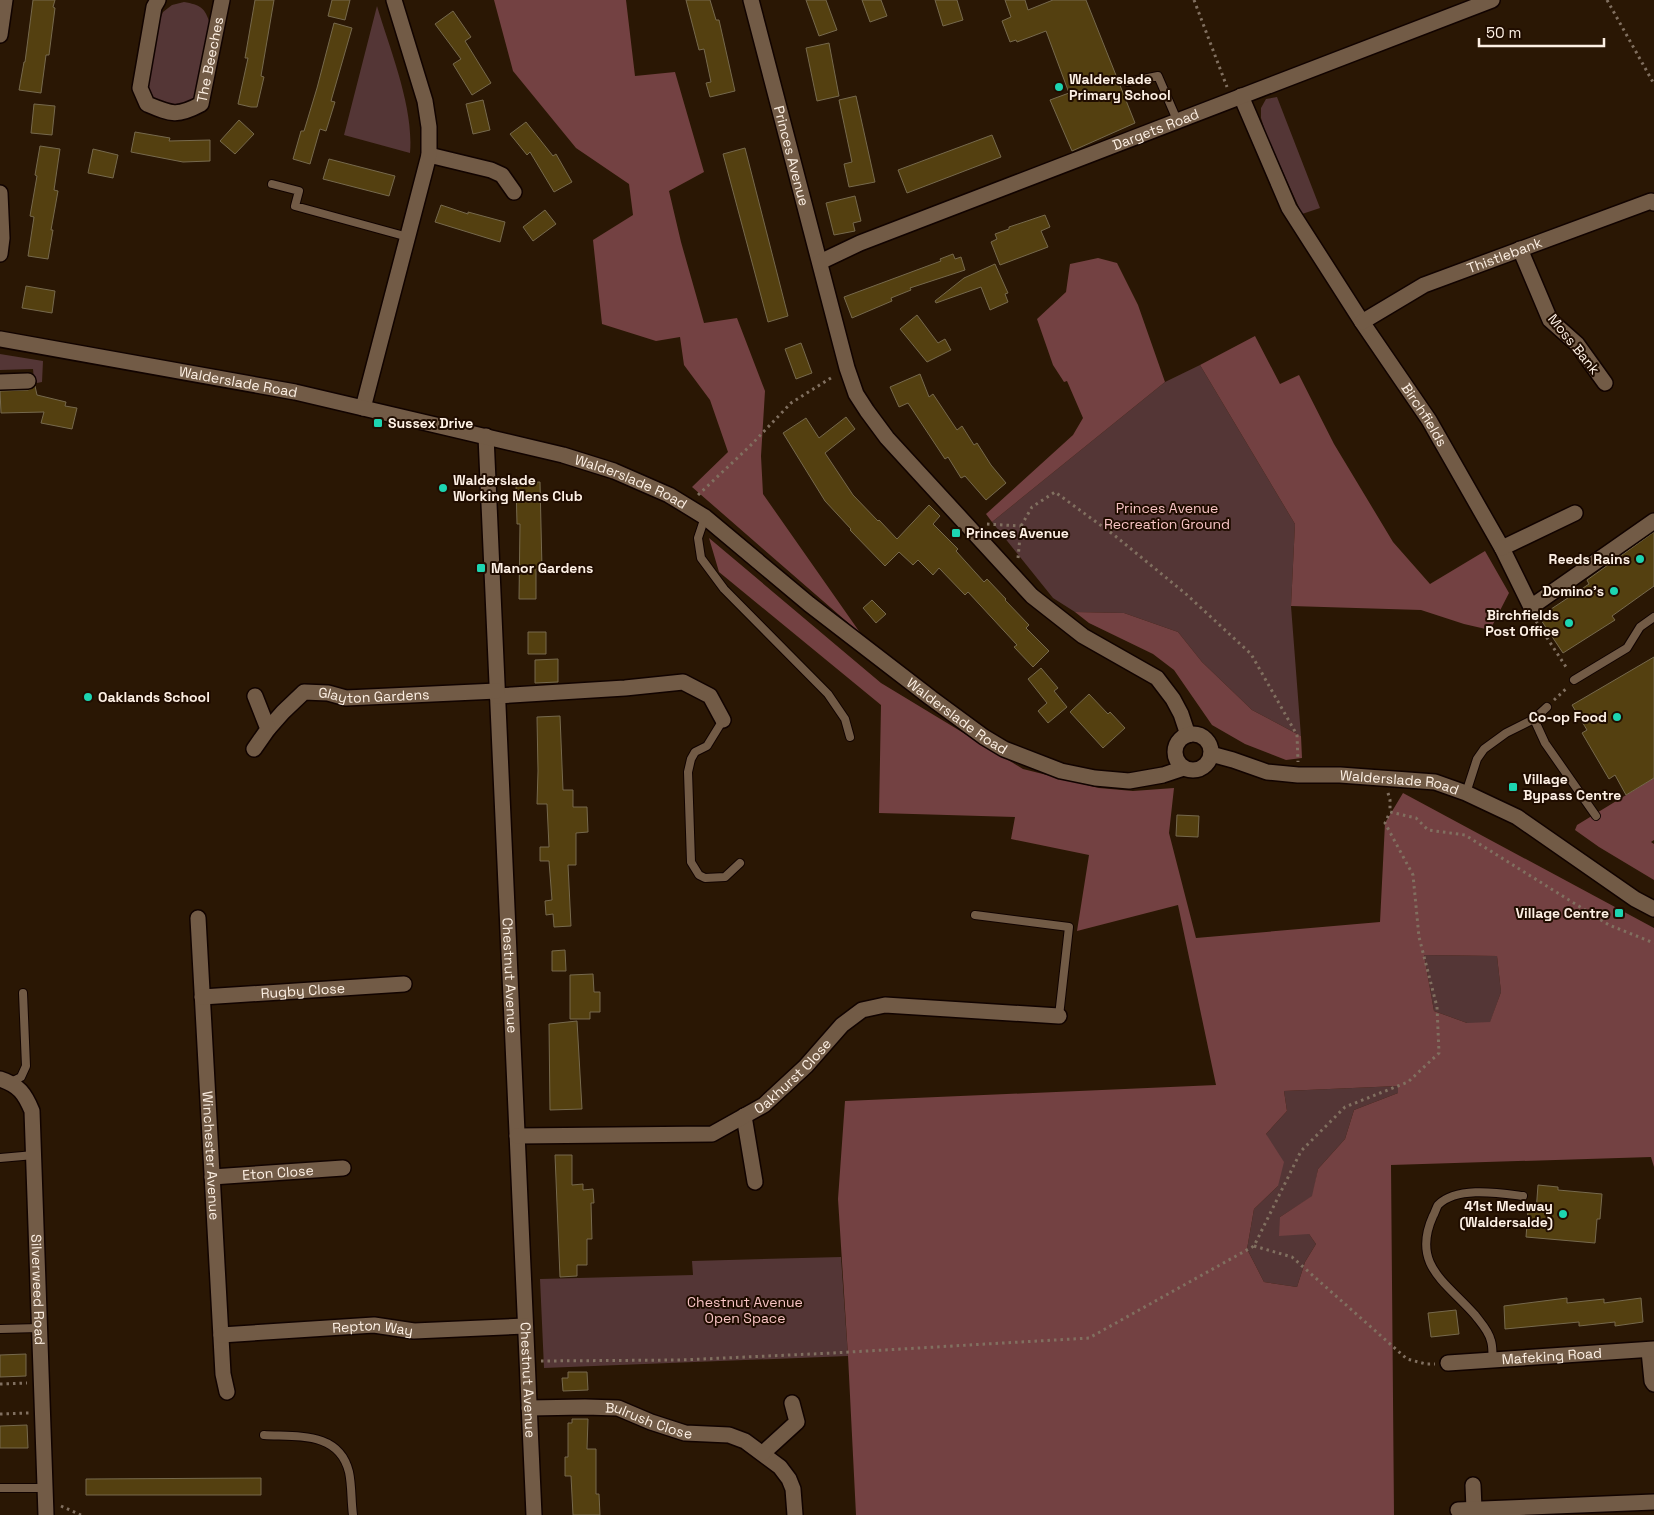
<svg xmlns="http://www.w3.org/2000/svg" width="1654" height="1515" font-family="'Space Grotesk',sans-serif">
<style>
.green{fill:#543636}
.forest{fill:#734142;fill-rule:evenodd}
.building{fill:#544010;stroke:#76694d}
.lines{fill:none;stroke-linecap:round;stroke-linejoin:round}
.service-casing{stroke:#110300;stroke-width:10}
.minor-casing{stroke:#110300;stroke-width:18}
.tertiary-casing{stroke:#110300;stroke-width:18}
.path{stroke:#817060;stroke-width:3;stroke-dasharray:2.5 4;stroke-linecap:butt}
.service{stroke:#725b46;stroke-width:8}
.minor{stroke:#725b46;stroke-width:15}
.tertiary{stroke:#725b46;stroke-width:15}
.poi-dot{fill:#1dd5b1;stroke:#200d00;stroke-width:2}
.labels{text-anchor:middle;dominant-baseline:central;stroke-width:4;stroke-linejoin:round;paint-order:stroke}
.street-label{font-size:14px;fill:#fdf0e4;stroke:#200d00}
.poi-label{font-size:14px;font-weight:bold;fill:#fdf0e4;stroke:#200d00;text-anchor:start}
.park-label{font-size:14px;fill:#f8c4c4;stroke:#200d00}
</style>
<rect width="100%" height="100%" fill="#2a1704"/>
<path class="green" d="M184 2C200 5 205 7 210 24L194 102 175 109 153 101 146 88 155 31 163 12 172 5Z
M377 6C390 50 414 107 410 153L344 135Z
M1277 97 1320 208 1302 214 1267 137 1261 118V108L1266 99Z
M0 354 43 361 42 382 37 383 36 381 34 380 33 369 0 370Z
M1200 365 1295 524 1291 606 1301 736 1252 710 1202 662 1178 632 1124 613 1075 612 1053 598 992 522 1165 382Z
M1424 955 1497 956 1501 992 1490 1023H1467L1434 1011Z
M1398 1086V1093L1354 1110 1345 1139 1318 1169 1313 1196 1280 1217 1309 1234 1316 1244 1305 1262 1297 1287 1264 1282 1247 1249 1254 1209 1278 1186 1266 1134 1287 1111 1284 1091Z
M841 1257 848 1356 544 1368 540 1279 693 1275 692 1261Z"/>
<path class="forest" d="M494 0H626L635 76 675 72 704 172 669 191 681 242 704 323 737 318 765 391 761 456 763 494 861 634 692 487 728 452 710 400 684 365 680 337 656 341 602 324 593 240 633 215 629 184 576 148 513 71Z
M1098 258 1117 263 1138 305 1165 382 992 522 986 514 1073 435 1083 418 1067 381 1064 382 1053 365 1037 319 1066 292 1070 264Z
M1255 336 1280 384 1299 375 1334 444 1393 542 1430 584 1485 551 1509 593 1490 630 1464 624 1421 610 1291 606 1295 524 1200 365Z
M709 538 881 683 1023 769 1099 788 1133 791 1174 788 1169 833 1196 938 1380 922 1385 823 1403 793 1654 928V1167L1651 1157 1391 1165 1394 1515H856L848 1356 838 1199 845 1101 1216 1085 1178 905 1077 931 1089 855 1011 839 1015 817 879 813 881 705 719 572ZM1424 955 1497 956 1501 992 1490 1022 1467 1023 1434 1011ZM1398 1086V1093L1354 1110 1345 1139 1318 1169 1312 1196 1280 1217 1279 1236 1309 1234 1316 1244 1305 1262 1297 1287 1264 1282 1247 1249 1254 1209 1278 1186 1284 1162 1266 1134 1287 1111 1284 1091Z
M1075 612 1124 613 1178 632 1202 662 1252 710 1301 736 1302 758 1286 760 1245 744 1212 725 1174 670 1153 654 1089 623Z
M1654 778V840L1651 842 1654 844V880L1599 847 1575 830 1577 825Z"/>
<path class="building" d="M33 0H55L53 7 55 8 49 55H46L41 93 19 90 24 62H25Z
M255 0H274L261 76 264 77 257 107H251L238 104 248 58H245Z
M332 0H350L345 20 328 16Z
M686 0H710L716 20H719L735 91 710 97 706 83 711 82 704 49 699 50Z
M806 0H826L837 30 819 36Z
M862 0H881L887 16 870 22Z
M935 0H957L963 20 943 26Z
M1005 0H1025L1028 10 1053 0H1086L1135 123 1072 151 1050 100 1069 93 1046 31 1017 42 1016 40 1010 42 1002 21 1011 17Z
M453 11 471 37 465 41 491 83 472 95 453 64 461 59 435 24Z
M334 23 352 28 331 101 335 102 326 131 320 129 310 164 293 159 301 131H304L317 88Z
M829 43 839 96 817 101 806 48Z
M856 96 875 182 849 187 844 164 852 162 839 100Z
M483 100 490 130 473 134 466 104Z
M34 104 55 106 52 135 31 133Z
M239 120 254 134 235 154 220 141Z
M526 122 553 156 556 154 572 182 554 192 530 152 527 155 510 134Z
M135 132 170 138 169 141 210 140V161L183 162 131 152Z
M992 135 1001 157 907 193 898 170Z
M40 146 60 149 54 190 58 191 51 230H53L48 259 28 256 34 217 30 216 37 176 35 175Z
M745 148 788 316 768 322 723 154Z
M93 149 118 155 113 178 88 173Z
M329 159 395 176 389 196 323 179Z
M855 196 861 221 853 223 855 231 834 235 826 203Z
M441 205 468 214V212L505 222 500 242 435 222Z
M545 210 556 224 533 241 523 227Z
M1045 215 1050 227 1041 231 1048 247 1000 265 991 242 997 239 995 234 1009 229V227Z
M953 254 955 259 961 257 965 270 910 288 911 290 891 298 892 301 852 318 844 297 941 261 940 259Z
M995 264 1008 293 1005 294 1008 302 990 310 981 287 936 303 935 301 964 278Z
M26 286 55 291 52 313 22 308Z
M917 315 938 343 945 339 951 350 927 362 900 329Z
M801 343 812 373 796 379 785 349Z
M920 374 929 397 933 394 957 430 962 426 974 445 977 443 991 465 1006 483 986 500 965 476 961 478 948 457 945 459 908 403 899 407 890 387Z
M35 386 37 395 66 402 65 406 77 408 72 429 41 423 44 412 1 413 0 391 28 390Z
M846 417 855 429 825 453 853 495 878 521 879 520 897 539 929 505 940 516 933 524 958 549 956 551 984 582 987 579 1006 599 1005 600 1029 625 1026 628 1049 651 1033 667 1014 647 1017 645 968 592 965 595 939 568 933 575 918 560 913 565 899 552 885 566 850 530 851 529 825 501 783 433 806 418 819 438Z
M540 482 542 569H536V599H519L520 524H517L516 483Z
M1654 532V586L1612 616 1615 620 1563 653 1539 617 1589 584 1587 580Z
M872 600 886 614 876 623 863 608Z
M528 632H546V654H528Z
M1654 657V778L1626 795 1615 775 1609 779 1582 733 1587 730 1572 705Z
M558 659V682L535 683V660Z
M1041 668 1058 688 1054 691 1067 707 1048 723 1038 711 1047 703 1028 679Z
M1089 694 1108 714 1110 712 1125 728 1103 748 1070 712Z
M560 716 563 790H573V807H587L588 832 576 833V865H568L571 926 554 927 553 914 546 915 545 901 552 900 549 861H540V847H549L547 804H537L538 771 537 717Z
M1177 815 1199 816 1198 837 1176 836Z
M565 950 566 971H552V951Z
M593 974 594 992H600V1012H590V1019H570V975Z
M577 1021 582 1109 550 1110 549 1024Z
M555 1155H572V1185L583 1184V1190L593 1189 594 1203H591L592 1239H587V1265H577V1276L560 1277Z
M1538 1185 1558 1187V1190L1602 1194 1600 1219H1597L1595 1243 1526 1237 1528 1211 1536 1212Z
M1567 1298V1303L1604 1299V1303L1641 1298 1643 1322 1615 1326V1322L1579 1326V1322L1505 1329 1504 1306Z
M1456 1310 1459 1334 1431 1337 1428 1313Z
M26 1354V1376L0 1377V1355Z
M568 1372H587L588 1390 563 1391 562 1378H568Z
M572 1419H588L587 1449H596V1494H599L600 1515H573L571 1476H565V1457H568V1423H572Z
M27 1425 28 1448H0V1426Z
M261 1478V1495H86V1479Z"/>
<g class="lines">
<defs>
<path id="service" d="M1128 82 1158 76 1177 120
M272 184 299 191 295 206 408 237
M705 517 698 538 701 558 724 589 828 694 845 719 850 737
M1574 680 1627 648 1640 627 1654 617
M1534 719 1545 743 1596 816
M723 720 707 746 695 752 691 759 688 772 691 862 699 875 705 878 725 877 740 863
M1466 793 1477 759 1484 749 1506 733 1534 719 1547 707
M975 915 1069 927 1059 1016
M11 1082 21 1077 26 1066 23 993
M0 1158 34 1155
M0 1329 39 1328
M1493 1360C1492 1354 1493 1347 1491 1341 1489 1331 1481 1323 1475 1315 1446 1282 1411 1265 1433 1216 1435 1213 1436 1208 1438 1205 1457 1186 1499 1193 1523 1196
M264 1435C297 1437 339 1431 349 1472 352 1486 351 1501 353 1515
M0 1488H44"/>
<g id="minor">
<path id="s1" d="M158 0 154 7 140 88 147 104C171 114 177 117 201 104L222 0"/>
<path d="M0 35 5 0"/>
<path id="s2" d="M1241 96 1289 208 1362 322 1429 420 1502 548 1531 607 1654 521"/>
<path d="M429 155 491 170 502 175 514 192"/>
<path d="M0 193 2 238 0 254"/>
<path d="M1520 249 1550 320 1577 344 1605 383"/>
<path id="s3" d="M1362 322 1424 285 1651 201 1654 203"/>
<path d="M0 382 28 381"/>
<path d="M363 408 429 155V127L425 101 394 0"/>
<path id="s4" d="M486 436 534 1515"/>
<path d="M1502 548 1575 513"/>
<path d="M497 696 625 688 683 682 710 696 723 720"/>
<path id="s5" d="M268 729 283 712 304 692 328 693 346 698 497 691"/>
<path d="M254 749 268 729 255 696"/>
<path id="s6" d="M198 918 223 1374 227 1392"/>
<path id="s7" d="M202 997 404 984"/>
<path id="s8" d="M0 1079C19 1085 25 1094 32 1111L46 1515"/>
<path d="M744 1116 755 1182"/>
<path id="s9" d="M517 1136 712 1134 764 1105 806 1066 842 1025 862 1010 885 1005 1059 1016"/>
<path id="s10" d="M212 1177 343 1168"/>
<path id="s11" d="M221 1335 374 1325 414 1331 525 1326"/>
<path d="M1649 1351 1652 1381 1654 1384"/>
<path id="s12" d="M1448 1363 1654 1349"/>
<path id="s13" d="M529 1408 585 1407 618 1408 651 1422 685 1433 729 1435 745 1441 780 1467 789 1479 793 1489 795 1515"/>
<path d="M763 1453 797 1422 792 1403"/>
<path d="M1473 1485 1474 1509"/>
<path d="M1458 1510 1654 1502"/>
</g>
<g id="tertiary">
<path id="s14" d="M751 0 847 368 856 394 867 411 887 438 1032 596 1083 636 1157 678 1173 699 1181 714 1188 735"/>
<path id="s15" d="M820 262 860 243 1492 0"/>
<path id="s16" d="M0 339 295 392 563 455 614 471 669 495 705 517 809 604 931 698 984 737 1004 749 1061 771 1095 778 1129 781 1163 775 1184 768"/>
<circle cx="1193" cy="752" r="18"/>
<path id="s17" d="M1211 754 1233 760 1267 772 1298 775H1340L1435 782 1466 793 1517 817 1635 899 1654 909"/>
</g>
</defs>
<use href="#service" class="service-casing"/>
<use href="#minor" class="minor-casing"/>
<use href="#tertiary" class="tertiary-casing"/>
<path class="path" d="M1194 0 1227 87
M1607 0 1654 84
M698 495 750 446 791 403 834 376
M987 524 1021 526
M1018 558 1021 526 1032 507 1055 492 1114 535 1186 594 1251 654 1297 735 1298 762
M1536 621 1568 670
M1554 700 1568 687
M1388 793 1390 800V812L1416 818 1428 830 1465 835 1609 925 1654 943
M1254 1246 1292 1257 1407 1359 1426 1364H1435
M541 1361 681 1360 833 1353 1089 1338 1254 1246 1301 1151 1345 1107 1408 1082 1439 1053 1437 1007 1419 937 1413 875 1385 823 1390 812
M0 1384 27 1383
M0 1414 29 1413
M61 1506 81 1515"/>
<use href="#service" class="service"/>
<use href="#minor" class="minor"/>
<use href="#tertiary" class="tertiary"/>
</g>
<g class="poi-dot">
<circle cx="1059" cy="87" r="5"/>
<rect x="373" y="418" width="10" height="10" rx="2.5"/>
<circle cx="443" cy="488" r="5"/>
<rect x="951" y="528" width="10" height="10" rx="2.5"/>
<circle cx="1640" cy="559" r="5"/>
<rect x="476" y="563" width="10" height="10" rx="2.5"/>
<circle cx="1614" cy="591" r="5"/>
<circle cx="1569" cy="623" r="5"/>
<circle cx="88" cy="697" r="5"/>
<circle cx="1617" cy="717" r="5"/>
<rect x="1508" y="782" width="10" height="10" rx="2.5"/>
<rect x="1614" y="908" width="10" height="10" rx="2.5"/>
<circle cx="1563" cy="1214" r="5"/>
</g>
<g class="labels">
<g class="street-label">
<text stroke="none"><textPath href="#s1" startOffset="210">The Beeches</textPath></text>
<text stroke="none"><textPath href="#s15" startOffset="361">Dargets Road</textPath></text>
<text stroke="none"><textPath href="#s14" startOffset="161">Princes Avenue</textPath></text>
<text stroke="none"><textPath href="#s3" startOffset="158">Thistlebank</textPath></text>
<text transform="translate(1574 344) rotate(51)">Moss Bank</text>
<text stroke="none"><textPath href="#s16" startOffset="242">Walderslade Road</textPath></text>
<text stroke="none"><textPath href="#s2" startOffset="369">Birchfields</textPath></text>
<text stroke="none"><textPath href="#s16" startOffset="648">Walderslade Road</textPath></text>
<text stroke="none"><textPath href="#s5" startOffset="122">Glayton Gardens</textPath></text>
<text stroke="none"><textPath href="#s16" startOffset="1052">Walderslade Road</textPath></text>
<text stroke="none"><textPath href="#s17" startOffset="192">Walderslade Road</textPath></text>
<text stroke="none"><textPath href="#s4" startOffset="540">Chestnut Avenue</textPath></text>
<text stroke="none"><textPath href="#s7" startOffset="101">Rugby Close</textPath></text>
<text stroke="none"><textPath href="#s9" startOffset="295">Oakhurst Close</textPath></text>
<text stroke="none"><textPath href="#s6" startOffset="238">Winchester Avenue</textPath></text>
<text stroke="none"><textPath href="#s10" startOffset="66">Eton Close</textPath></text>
<text stroke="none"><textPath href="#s8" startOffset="226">Silverweed Road</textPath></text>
<text stroke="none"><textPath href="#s11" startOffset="152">Repton Way</textPath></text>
<text stroke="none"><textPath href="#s12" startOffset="104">Mafeking Road</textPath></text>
<text stroke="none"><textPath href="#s4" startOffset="945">Chestnut Avenue</textPath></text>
<text stroke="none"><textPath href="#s13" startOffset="122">Bulrush Close</textPath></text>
</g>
<g class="poi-label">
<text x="1069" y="79">Walderslade<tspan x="1069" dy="16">Primary School</tspan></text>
<text x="388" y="423">Sussex Drive</text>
<text x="453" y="480">Walderslade<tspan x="453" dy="16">Working Mens Club</tspan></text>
<text x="966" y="533">Princes Avenue</text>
<text x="1630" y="559" text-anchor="end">Reeds Rains</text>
<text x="491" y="568">Manor Gardens</text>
<text x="1604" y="591" text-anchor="end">Domino's</text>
<text x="1559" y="615" text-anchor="end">Birchfields<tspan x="1559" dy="16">Post Office</tspan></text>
<text x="98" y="697">Oaklands School</text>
<text x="1607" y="717" text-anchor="end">Co-op Food</text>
<text x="1523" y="779">Village<tspan x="1523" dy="16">Bypass Centre</tspan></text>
<text x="1609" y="913" text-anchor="end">Village Centre</text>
<text x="1553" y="1206" text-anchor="end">41st Medway<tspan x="1553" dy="16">(Waldersalde)</tspan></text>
</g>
<g class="park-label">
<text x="1167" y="508">Princes Avenue<tspan x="1167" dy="16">Recreation Ground</tspan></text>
<text x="745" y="1302">Chestnut Avenue<tspan x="745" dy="16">Open Space</tspan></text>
</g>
</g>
<path d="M1479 38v8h125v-8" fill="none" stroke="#fdf0e4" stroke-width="2.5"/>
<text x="1486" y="38" font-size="15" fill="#fdf0e4" stroke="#200d00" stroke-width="4" paint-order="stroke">50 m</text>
</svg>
